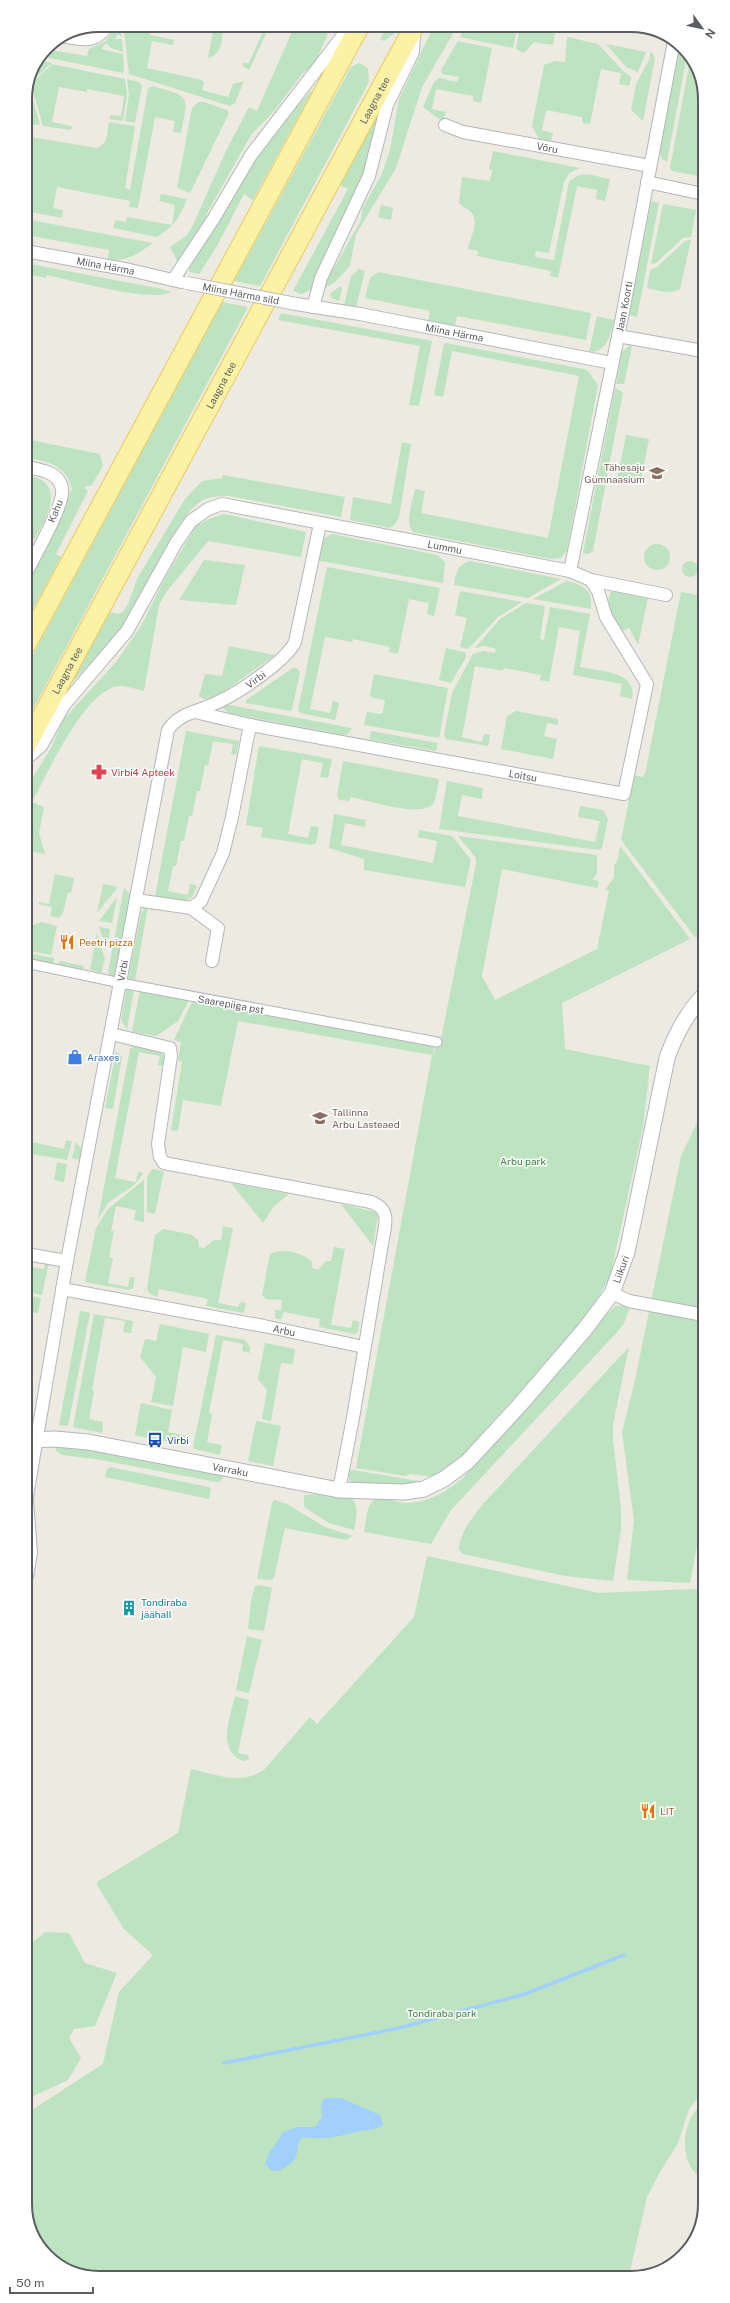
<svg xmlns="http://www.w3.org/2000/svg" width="730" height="2303" font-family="'Public Sans',sans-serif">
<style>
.green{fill:#bee3c0}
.water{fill:#a2d0fc}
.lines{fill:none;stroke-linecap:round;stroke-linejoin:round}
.stream{stroke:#a2d0fc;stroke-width:3.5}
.pedestrian-casing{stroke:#b4b7bb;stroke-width:11}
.minor-casing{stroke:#b4b7bb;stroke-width:14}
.tertiary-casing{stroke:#b4b7bb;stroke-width:17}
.primary-casing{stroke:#ecca5b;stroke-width:21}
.pedestrian{stroke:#fff;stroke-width:9}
.minor{stroke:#fff;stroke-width:12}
.tertiary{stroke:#fff;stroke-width:15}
.primary{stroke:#fcf2a6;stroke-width:19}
.minor-bridge-casing{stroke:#b4b7bb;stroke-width:14;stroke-linecap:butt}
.minor-bridge{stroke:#fff;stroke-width:12}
.labels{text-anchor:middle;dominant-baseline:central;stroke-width:3;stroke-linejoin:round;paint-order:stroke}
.street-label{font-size:10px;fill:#5a5d62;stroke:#fff}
.education-label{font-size:10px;fill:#785e54;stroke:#fff;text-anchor:end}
.health-label{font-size:10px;fill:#be3a42;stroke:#fff;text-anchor:start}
.food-label{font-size:10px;fill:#c56008;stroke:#fff;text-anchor:start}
.shop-label{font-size:10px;fill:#366cbe;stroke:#fff;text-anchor:start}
.park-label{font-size:10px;fill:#38833f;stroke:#fff}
.transit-label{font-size:10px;fill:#164399;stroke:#fff;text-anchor:start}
.culture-label{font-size:10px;fill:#0d838f;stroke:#fff;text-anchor:start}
.rim{fill:none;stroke:#5a5d62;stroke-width:2}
</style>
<rect width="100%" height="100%" fill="#eceae1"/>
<path class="green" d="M128 25H151L150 35 174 40 173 45 152 41 147 68 201 80 204 82 202 90 228 97 233 84 244 81 235 103 230 106 129 74 124 32Z
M266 25H270L249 70 244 67 242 63H249Z
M295 25H332L315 63 303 73 274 111 251 135 206 215 207 216 178 263 170 247 187 235 192 227 226 151 249 107 257 111Z
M384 25H400L394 34 384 41 380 39 386 27Z
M437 25H458L422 87 396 168 356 234 350 266 335 282 323 289 330 269 333 270 361 220 362 209 382 174 390 150 399 99 430 34Z
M465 25H518L513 48 460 37Z
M214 26 220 27C226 37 220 56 208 58Z
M520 26 555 33 553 45 534 42 524 53 516 49Z
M115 28 121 33 122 37 118 34 115 39H122L123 52 109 47 108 44H105L101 49 123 54 124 71 123 73 40 56 45 49 87 56 89 49 106 41Z
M567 37 598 44 623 71 631 77 629 86 619 84 621 73 601 69 590 124 582 123V117L546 110 542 130 553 133 551 141 539 139 532 126 544 65 555 61 565 62Z
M458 41 492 48 481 103 473 101V96L436 89 432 109 446 112 443 122 423 107 434 82 439 78 457 82 459 77 442 74 441 70Z
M680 43 687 55 667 162 662 159 659 151Z
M606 44 646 52 638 72 626 67Z
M651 51 655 58 643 121 631 110 636 84 649 60Z
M38 60 52 63 31 82V70Z
M690 60 700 75 697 90 703 91V143L698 169 703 170V177L672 171 670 168Z
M359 63 368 68 369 82 260 286 234 281 351 67Z
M52 64 125 79 127 94 123 121 109 119 111 115 121 116 124 96 87 89V92L59 87 52 122 72 126 71 130 43 126 31 84Z
M127 79 139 82 142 86 135 123 125 121 129 94Z
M29 86 40 125 30 124 27 116 28 105 25 104Z
M152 86C190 97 189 93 181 133L173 132 175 121 155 117 138 208 129 207 130 201 57 187 53 208 63 210 62 218 25 211V196H29L32 184 25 182V138L31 137 97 148C111 142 106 131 109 122L135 126 125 188 130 190 148 89Z
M314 88 253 200 244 194 217 246 199 274 189 272 190 265 271 134Z
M198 102H204L227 110 229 113 190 193 177 188 192 108Z
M380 112 366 173 315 275 314 289 301 294 293 291 348 189 340 185 377 113Z
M493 151 580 168 569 173 564 182 549 253 536 251 535 257 554 260 569 182C581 169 594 176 610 179L605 201 596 199 597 190 577 186 558 278 550 276 551 271 477 256 478 251 468 249C470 237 480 222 471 212 467 208 462 208 459 202L462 177 490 181 492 170 489 169Z
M161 194 187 199C178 220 176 224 157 237L113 228 115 220 126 222 127 217 172 225 175 205 159 201Z
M651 201 659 203 637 317 629 315Z
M663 204 696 210 691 237 683 238 656 263 651 264Z
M381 205 393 208 391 220 378 217Z
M25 219 153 243C139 253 125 263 108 259L109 250 25 235Z
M691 240 680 289C671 295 657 290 647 288L650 270 657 267 685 241Z
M25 263 162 289 171 292C153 303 70 280 47 275L46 278 25 274Z
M359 269 365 271 356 307 344 305 351 276Z
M378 272 591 313 586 340 457 316 455 326 428 321 430 311 365 298 370 278Z
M340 286 342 289 339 301 332 298 330 294Z
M222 302 247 307V309L26 722V668Z
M281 313 432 341 419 406 409 405 420 346 278 320Z
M597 316 614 320C610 335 608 352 589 352Z
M446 343 584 369 588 371 598 385 567 550 561 558 551 559 413 532C404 522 413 501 415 489L425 491 421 513 548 538 579 376 452 351 443 397 434 395 444 344Z
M629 346H632L624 384H616L622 352Z
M615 388 623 392 593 551 588 554 583 553Z
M626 435 649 439 640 484 617 480Z
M25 439 100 454 103 466 91 486H86L84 488 88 491 56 554 61 557 26 622V584L72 489C66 464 47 462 25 457Z
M402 442 411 444 399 517 395 524 390 528 350 520 353 497 391 504Z
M223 475 345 497 341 517 229 496C218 496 206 496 197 504 172 526 147 586 129 617 114 642 92 663 71 683L109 612 118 614 123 612 128 604 137 579 185 499 202 481 222 478Z
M35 477C70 489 38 532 26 553L25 479Z
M224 514 306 532 301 557 208 541 167 591 159 605 144 691C135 689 122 684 114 687 82 697 48 772 32 802L44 807 39 833 45 854 26 850V789L51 748 63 720 116 662 141 626 165 578 196 526 209 519Z
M332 534 437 555 445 562 443 583 315 560 320 541Z
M644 557a13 13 0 1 1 26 0a13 13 0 1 1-26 0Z
M204 560 245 565 236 605 179 600Z
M682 569a8 8 0 1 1 16 0a8 8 0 1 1-16 0Z
M470 561 561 579 528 598 454 585C456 573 457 565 470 561Z
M327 567 440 588 434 616 427 614 429 603 409 599 398 654 389 652 390 647 353 639 352 642 325 637 310 709 330 713 333 701 339 703 335 720 300 713 298 710Z
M567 581C584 585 593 590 591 609L533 599Z
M460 591 522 602 498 617 468 649 460 647 467 618 455 615Z
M612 591 648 598 638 645 629 628 622 631C614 617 602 606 612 591Z
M681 592 703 596 704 940 695 937 621 840 634 775 642 777 645 774Z
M526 603 545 606 540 639 544 640 550 607 590 614 580 667C600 672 637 670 632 699L620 696 622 684 573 675 580 631 559 627 549 682 540 680 541 675 504 668 503 671 475 666 462 737 482 742 484 734 490 735 488 746 446 739 444 735 452 693 473 654 484 651 495 653 496 649 485 646 475 648 500 619Z
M229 646 275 655 215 698 204 699 199 696 205 674 222 676Z
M446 648 465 652 466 657 451 683 439 680Z
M293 668H297L300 672 292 710 290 711 246 703V700Z
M374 674 448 688 439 738 364 725 367 712 382 714 385 700 373 698 370 695Z
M224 704 352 728 348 734 344 735 229 713 223 708Z
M516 711 558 719V725L547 723 544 736 557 739 553 759 501 749 507 716Z
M186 731 239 741 236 755 231 754 233 744 213 741 208 766 205 765 200 791H197L192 816H189L184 841H181L176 866H173L168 891 188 895 190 884 197 886 192 897 185 901 155 896Z
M371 731 438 743 436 751 369 739Z
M259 746 332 759 328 778 320 777 323 763 302 759 288 834 308 838 311 826 319 827 316 843 311 845 261 837 263 828 246 825Z
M343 761 439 779C437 786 437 801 431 806 414 816 370 801 351 797L349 801 339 800 337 796Z
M447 781 483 788 482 799 462 795 458 816 595 842 600 821 578 817 580 806 603 810 608 819 602 848 599 850 439 829Z
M334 814 366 820 365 827 345 823 341 845 433 863 437 841 418 837 419 830 452 836 471 860 465 887 364 870V859L329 848Z
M458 836 597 855V874L592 879 598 881 599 884 597 888 502 869 482 976 495 1000 597 949 609 891 605 890 614 877V866L618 859 620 846 690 939 562 1003 565 1049 650 1066 643 1127 610 1277 594 1304 570 1336 458 1461 434 1477 410 1474 406 1476 356 1468 432 1055 238 1021 221 1106 183 1100 178 1131 171 1130 182 1062 178 1060 181 1042 174 1040 192 1002 434 1045 433 1054 442 1034 476 864V858Z
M55 874 74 878 71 893 68 892 63 913 59 918 50 916 52 907 39 904 38 902 49 904Z
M103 884 118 887 97 913Z
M124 888 131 895 116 976H110L108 972Z
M117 897 112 923 99 921Z
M148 907 135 980 128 979 141 913 145 908Z
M42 922 57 926 51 955 27 950 33 925Z
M99 927 110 929 107 948Z
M97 933 105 959 101 973 90 969Z
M26 953 54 958 53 964 26 958Z
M60 961 84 966 83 970 58 965Z
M127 987 134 989 127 1030 121 1020Z
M140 990 189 1000 178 1021 156 1036 132 1032Z
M134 1046 160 1052 164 1056 163 1066 158 1065 160 1056 139 1052 115 1178 136 1182 138 1172 144 1173 135 1184 108 1203 98 1219 130 1049Z
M116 1051 122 1057 113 1109 105 1108Z
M704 1108V1509L690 1583 627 1580 634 1521 622 1432 635 1380 681 1156Z
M26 1133 33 1135 32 1142 64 1149 66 1140 72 1141 67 1160 26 1153Z
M76 1142 81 1148 82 1160 72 1158Z
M57 1162 67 1164 64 1182 54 1180Z
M152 1169 164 1171 155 1214 147 1212V1177Z
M144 1180V1222L134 1220 136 1210 116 1206 111 1231H114L109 1257 113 1258 108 1283 128 1287 130 1277 135 1278 133 1288 129 1290 85 1282 96 1228 108 1209Z
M231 1183 289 1194 274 1206 263 1223Z
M341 1204 376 1212 378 1216 373 1246Z
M223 1226 233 1228 218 1303 238 1307 240 1302 246 1303 244 1313 206 1306 208 1299 159 1289 157 1297 150 1294 147 1289 155 1235 163 1229 190 1234 198 1240 199 1247 204 1248 214 1240H221Z
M334 1247 345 1249 331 1325 351 1328 353 1320 360 1322 357 1333 355 1334 319 1327 320 1319 284 1312 281 1320 275 1318V1310H281L282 1300 266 1299 262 1295 270 1254C280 1247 305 1253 312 1262V1268L318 1270 326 1261H331Z
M46 1262H49L42 1295 26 1292V1266L44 1269Z
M26 1295 41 1298 38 1313 29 1312 31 1300 26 1299Z
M623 1305 630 1307 624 1323 619 1330 451 1510 431 1544 364 1532C366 1522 366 1506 374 1500 384 1494 394 1503 404 1503 428 1503 444 1493 462 1479L611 1310 616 1306Z
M80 1311 90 1313 68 1426 59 1425Z
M94 1314 133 1321 131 1333 123 1332 125 1321 105 1318 92 1390 94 1391 89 1419 103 1422 102 1433 73 1427Z
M160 1324 209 1334 206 1352 183 1347 173 1406 151 1402 156 1377 140 1357 145 1339 156 1341Z
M216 1335 245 1340 250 1347V1353L242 1351 243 1344 223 1340 209 1413 212 1414 207 1442 222 1445 220 1455 195 1449 193 1447Z
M265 1343 295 1349 293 1364 281 1363 271 1421 262 1419 267 1390 258 1379Z
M629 1347 613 1424V1440L621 1509V1530L613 1581 565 1576 463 1554 459 1550C459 1533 473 1517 483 1504Z
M141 1403 172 1410 168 1432 188 1436 187 1445 137 1436 135 1434Z
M256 1421 281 1426 273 1466 248 1461Z
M56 1446 100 1451 224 1475 221 1481 217 1482 95 1459 62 1455 56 1451Z
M110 1467 209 1487 211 1489 209 1499 105 1477 107 1469Z
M353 1470 424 1482 412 1486 352 1483 349 1479 348 1471Z
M321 1494C354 1497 361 1494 354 1530L329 1523 304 1507V1495Z
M274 1500 287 1504 325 1527 353 1536 346 1540 285 1528 274 1578 272 1580 257 1579 272 1503Z
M427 1556 599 1593 692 1589 704 1591 705 2088 689 2109 678 2143 660 2172 647 2197 629 2276 94 2278 50 2260 27 2223V2113L103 2064 119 1992 153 1955 124 1929 97 1885V1882L178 1833 191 1769C217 1775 240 1785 264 1770L310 1717 317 1724 414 1617Z
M261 1585 272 1588 264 1631 248 1629 251 1601 255 1586Z
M247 1636 262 1640 249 1693 236 1690Z
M235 1696 249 1700 238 1753 248 1755 249 1759 243 1761C216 1750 230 1719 235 1696Z
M45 1932 69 1933 85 1963 117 1973 95 2026 74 2029 69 2038 81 2058 68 2080 27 2099V1947Z
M705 2098V2180C684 2170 681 2143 689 2122 692 2114 700 2106 705 2098Z"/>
<path class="water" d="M325 2098H341L380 2115 383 2125C375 2131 369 2129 360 2131 340 2136 324 2141 304 2137 295 2141 299 2152 295 2159 291 2164 284 2168 279 2171L271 2170 265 2164C268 2151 277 2144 283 2132L297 2127H315L322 2117 321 2104Z"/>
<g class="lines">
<path class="stream" d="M224 2063 399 2028 525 1994 624 1955"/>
<defs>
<path id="pedestrian" d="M26 963 121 983 437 1042"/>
<g id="minor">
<path d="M62 36C82 40 96 44 108 25"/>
<path id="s1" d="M445 125 463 132 650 166"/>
<path d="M647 182 703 194"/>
<path id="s2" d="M25 251 130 270 181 282"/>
<path d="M173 280 214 218 251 155 351 25"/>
<path id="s3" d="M296 304 360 314 612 363"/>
<path d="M313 307 321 278 369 176 387 105 413 52 414 34"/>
<path d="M618 336 703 351"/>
<path d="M25 467C39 469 60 472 62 489 65 504 34 557 26 573"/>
<path id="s4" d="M570 571 622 317 674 41"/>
<path id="s5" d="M195 712 250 725 624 794 647 684 606 617 598 591 591 580"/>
<path id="s6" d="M26 759 41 746 64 705 127 631 176 543 191 521 208 509 222 504 570 571 591 580 666 595"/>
<path d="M136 900 191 908 218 928 212 961"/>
<path d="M191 908 201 901 223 853 232 817 250 725"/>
<path d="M111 1034 170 1048 171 1056 158 1144 160 1157 164 1163 371 1202C390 1209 386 1222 383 1238L353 1418 339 1490"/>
<path d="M26 1254 67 1261"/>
<path id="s7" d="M62 1289 264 1326 364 1347"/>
<path d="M612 1293 629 1301 704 1315"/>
<path id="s8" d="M27 1496 67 1261 168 730C180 712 199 712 218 702 238 693 286 661 295 642L320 524"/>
<path d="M27 1500 31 1553 27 1576"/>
</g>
<g id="tertiary">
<path id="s9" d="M27 1440 55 1439 88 1442 339 1490 404 1492 424 1489 444 1479 467 1462 518 1407 585 1329 612 1293 627 1252 667 1058C675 1035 687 1013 704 995"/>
</g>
<g id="primary">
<path d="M26 645 360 25"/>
<path id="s10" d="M26 746 415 25"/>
</g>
</defs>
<use href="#pedestrian" class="pedestrian-casing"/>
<use href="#minor" class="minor-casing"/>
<use href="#tertiary" class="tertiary-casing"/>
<use href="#primary" class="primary-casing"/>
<use href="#pedestrian" class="pedestrian"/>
<use href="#minor" class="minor"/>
<use href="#tertiary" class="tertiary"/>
<use href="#primary" class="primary"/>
<defs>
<g id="minor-bridge">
<path id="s11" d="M187 283 296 304"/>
</g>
</defs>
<use href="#minor-bridge" class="minor-bridge-casing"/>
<use href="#minor-bridge" class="minor-bridge"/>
</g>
<defs>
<symbol id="school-bare" viewBox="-9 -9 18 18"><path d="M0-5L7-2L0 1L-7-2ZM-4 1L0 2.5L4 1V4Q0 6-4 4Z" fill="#8d6e63" stroke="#fff" stroke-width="2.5" paint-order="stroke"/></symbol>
<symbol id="pharmacy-bare" viewBox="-9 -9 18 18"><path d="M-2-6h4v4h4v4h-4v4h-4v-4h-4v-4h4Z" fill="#e0444e" stroke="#fff" stroke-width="2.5" paint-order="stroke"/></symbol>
<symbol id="restaurant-bare" viewBox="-9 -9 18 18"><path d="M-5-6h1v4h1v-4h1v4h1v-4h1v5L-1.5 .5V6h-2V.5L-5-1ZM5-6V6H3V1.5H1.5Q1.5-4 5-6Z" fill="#e8710a" stroke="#fff" stroke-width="2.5" paint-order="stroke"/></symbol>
<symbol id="shop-bare" viewBox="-9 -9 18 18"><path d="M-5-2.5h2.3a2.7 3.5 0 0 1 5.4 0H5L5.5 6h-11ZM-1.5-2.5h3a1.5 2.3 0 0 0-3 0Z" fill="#3f7fe0" stroke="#fff" stroke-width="2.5" paint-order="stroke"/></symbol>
<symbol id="bus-bare" viewBox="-9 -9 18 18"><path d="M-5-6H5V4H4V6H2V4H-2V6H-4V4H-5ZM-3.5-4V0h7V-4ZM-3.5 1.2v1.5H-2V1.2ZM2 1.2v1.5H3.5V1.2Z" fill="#1a4fb4" stroke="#fff" stroke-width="2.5" paint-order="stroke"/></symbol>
<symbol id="building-bare" viewBox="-9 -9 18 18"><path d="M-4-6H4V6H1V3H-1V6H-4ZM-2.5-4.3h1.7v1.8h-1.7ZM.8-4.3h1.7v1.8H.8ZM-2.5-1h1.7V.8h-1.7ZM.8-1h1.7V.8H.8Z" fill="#0f9aa8" stroke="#fff" stroke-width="2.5" paint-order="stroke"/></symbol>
</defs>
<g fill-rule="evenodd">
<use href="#school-bare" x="646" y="462" width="22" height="22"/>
<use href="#pharmacy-bare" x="88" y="761" width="22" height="22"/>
<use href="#restaurant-bare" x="56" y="931" width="22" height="22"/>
<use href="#shop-bare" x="64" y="1046" width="22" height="22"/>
<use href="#school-bare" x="309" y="1107" width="22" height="22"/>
<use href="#bus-bare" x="144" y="1429" width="22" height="22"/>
<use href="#building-bare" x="118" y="1597" width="22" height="22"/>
<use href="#restaurant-bare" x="637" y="1800" width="22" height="22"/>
</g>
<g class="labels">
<g class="street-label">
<text stroke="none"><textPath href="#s10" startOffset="734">Laagna tee</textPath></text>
<text stroke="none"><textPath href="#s1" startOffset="105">Võru</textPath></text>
<text stroke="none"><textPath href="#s2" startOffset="82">Miina Härma</textPath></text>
<text stroke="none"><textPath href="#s11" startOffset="55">Miina Härma sild</textPath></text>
<text stroke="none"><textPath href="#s4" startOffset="270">Jaan Koorti</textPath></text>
<text stroke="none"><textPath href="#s3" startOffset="161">Miina Härma</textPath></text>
<text stroke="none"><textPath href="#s10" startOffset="410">Laagna tee</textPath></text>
<text transform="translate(55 511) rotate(-68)">Kahu</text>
<text stroke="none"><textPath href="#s6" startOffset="554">Lummu</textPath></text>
<text stroke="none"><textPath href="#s10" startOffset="86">Laagna tee</textPath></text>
<text stroke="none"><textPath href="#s8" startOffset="881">Virbi</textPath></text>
<text stroke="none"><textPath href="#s5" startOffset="334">Loitsu</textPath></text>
<text stroke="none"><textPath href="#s8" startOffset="534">Virbi</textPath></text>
<text transform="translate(231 1004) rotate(10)">Saarepiiga pst</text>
<text stroke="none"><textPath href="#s9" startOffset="701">Liikuri</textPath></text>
<text stroke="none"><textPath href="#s7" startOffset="226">Arbu</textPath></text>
<text stroke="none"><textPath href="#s9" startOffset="206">Varraku</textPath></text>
</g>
<g class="education-label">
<text x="645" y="467">Tähesaju<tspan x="645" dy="12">Gümnaasium</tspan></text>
<text x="332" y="1112" text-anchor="start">Tallinna<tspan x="332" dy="12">Arbu Lasteaed</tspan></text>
</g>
<g class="health-label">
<text x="111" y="772">Virbi4 Apteek</text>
</g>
<g class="food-label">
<text x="79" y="942">Peetri pizza</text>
<text x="660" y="1811">LIT</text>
</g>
<g class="shop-label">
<text x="87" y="1057">Araxes</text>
</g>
<g class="park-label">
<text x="523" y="1161">Arbu park</text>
<text x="442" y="2013">Tondiraba park</text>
</g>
<g class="transit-label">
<text x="167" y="1440">Virbi</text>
</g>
<g class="culture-label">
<text x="141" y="1602">Tondiraba<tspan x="141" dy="12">jäähall</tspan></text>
</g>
</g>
<path d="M0 0H730V2303H0ZM99 32H631A67 67 0 0 1 698 99V2204A67 67 0 0 1 631 2271H99A67 67 0 0 1 32 2204V99A67 67 0 0 1 99 32Z" fill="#fff" fill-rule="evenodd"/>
<path class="rim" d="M99 32H631A67 67 0 0 1 698 99V2204A67 67 0 0 1 631 2271H99A67 67 0 0 1 32 2204V99A67 67 0 0 1 99 32Z"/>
<g transform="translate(702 28) rotate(123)" stroke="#ffffff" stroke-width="3" paint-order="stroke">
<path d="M0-3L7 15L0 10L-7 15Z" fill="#5a5d62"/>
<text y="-6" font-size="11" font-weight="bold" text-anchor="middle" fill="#5a5d62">N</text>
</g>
<path d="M10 2287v6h83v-6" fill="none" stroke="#5a5d62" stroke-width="2"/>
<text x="16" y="2287" font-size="12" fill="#5a5d62" stroke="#ffffff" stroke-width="3" paint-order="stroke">50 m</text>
</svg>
